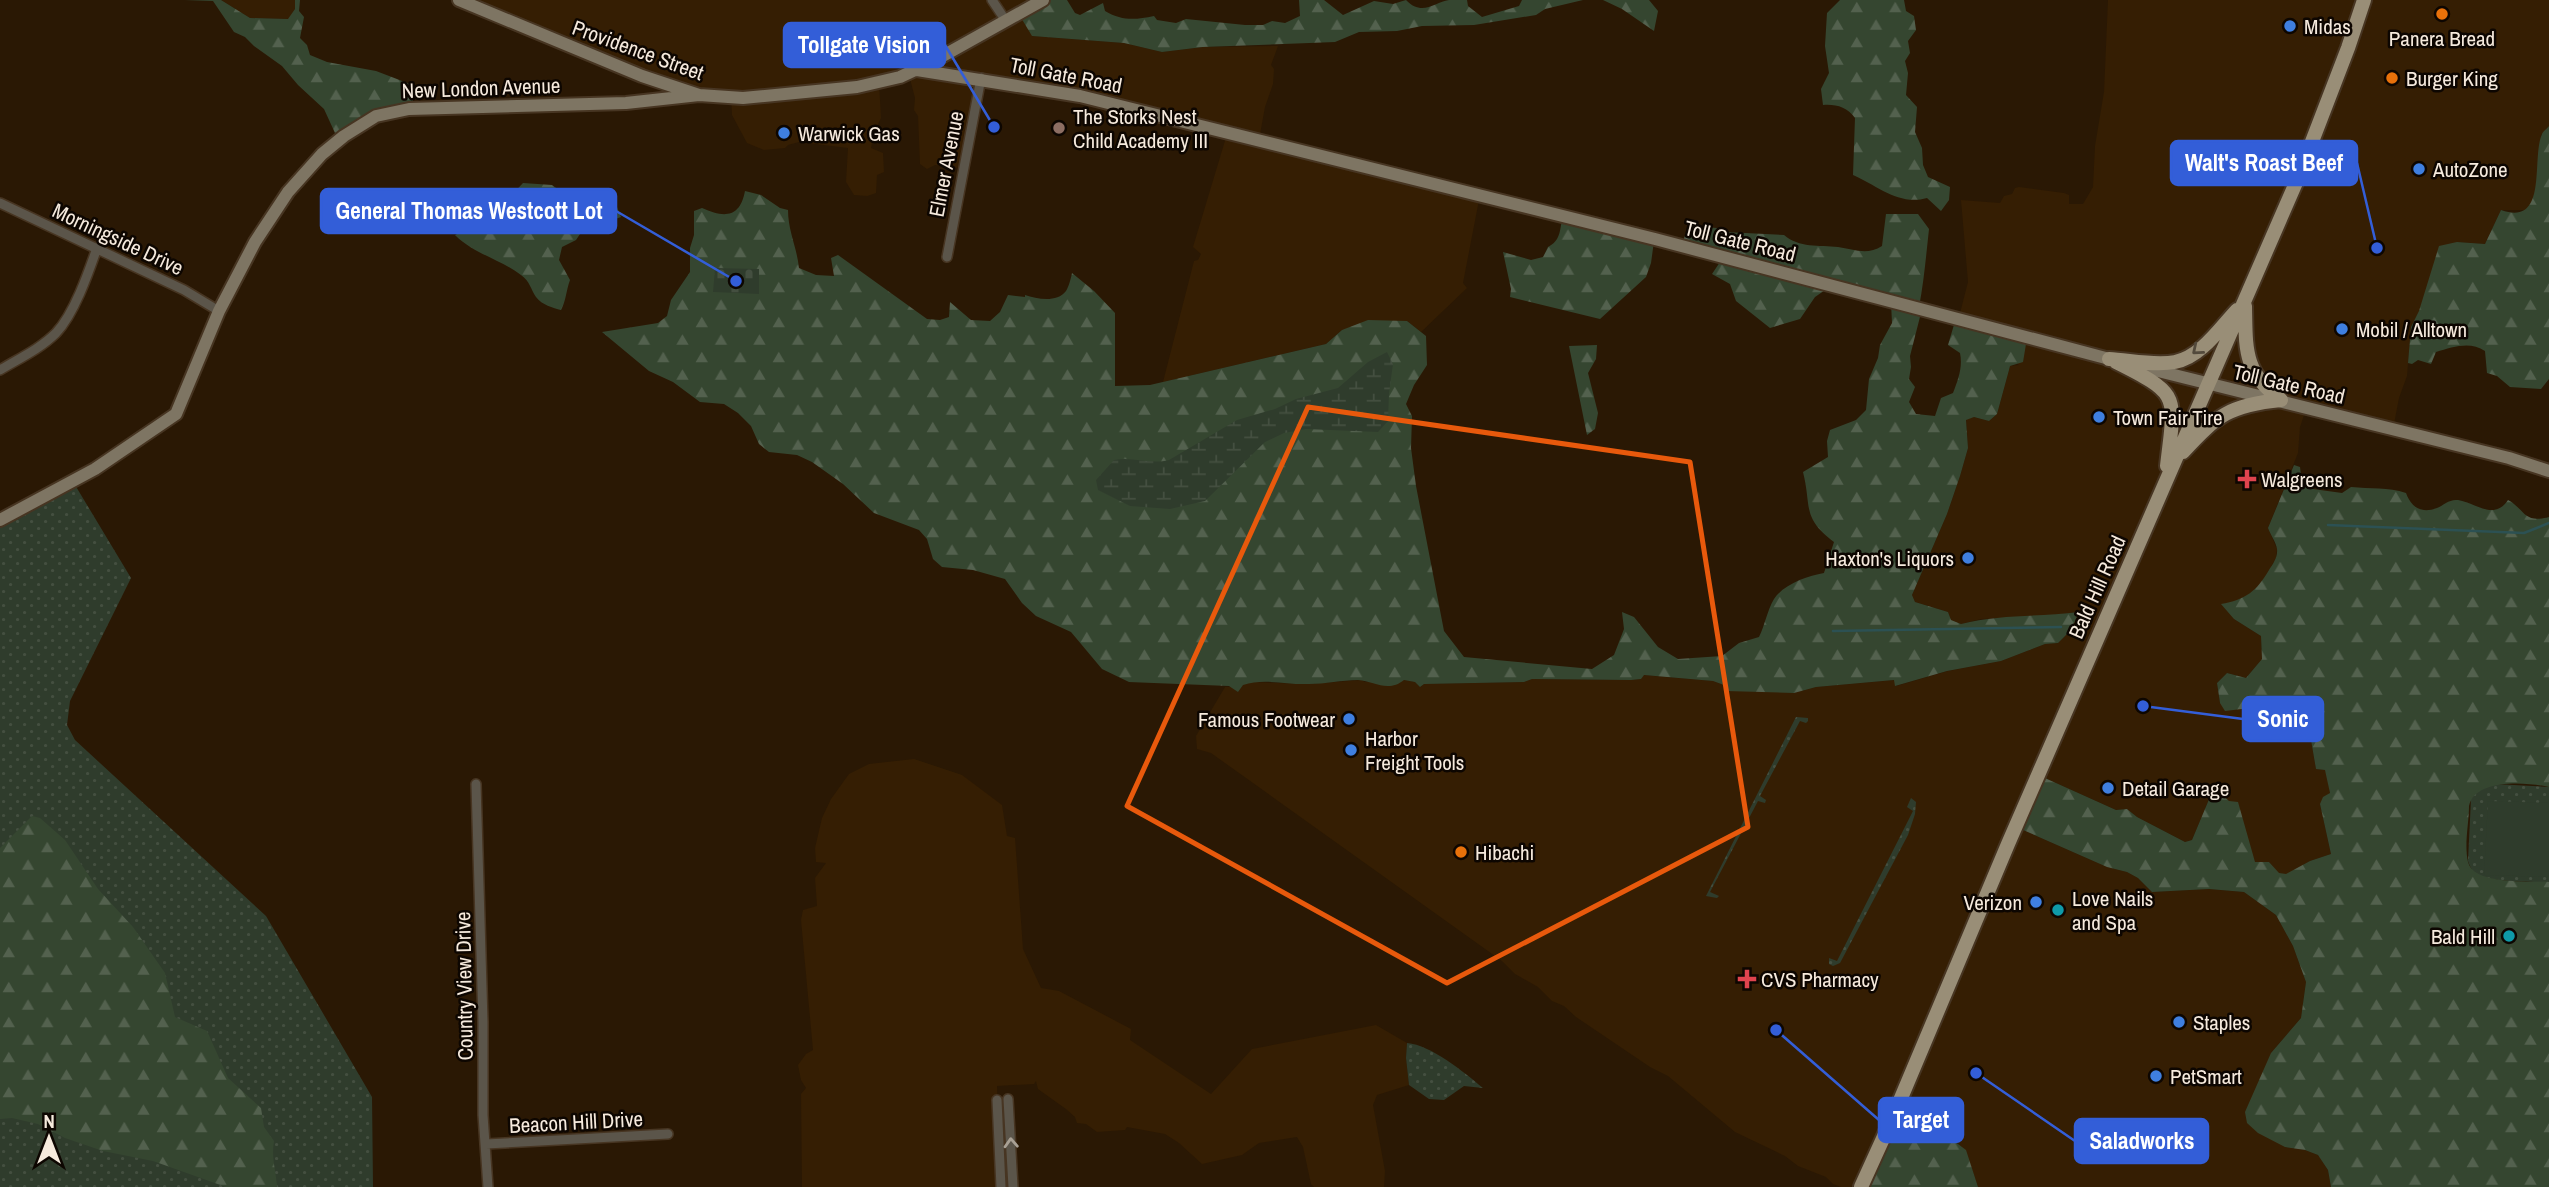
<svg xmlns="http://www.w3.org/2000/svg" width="2549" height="1187" font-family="'Archivo Narrow',sans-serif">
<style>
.built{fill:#351e03}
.grass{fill:url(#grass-dots)}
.forest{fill:url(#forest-firs)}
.wetland{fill:url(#wetland-marsh)}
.cemetery{fill:url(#cemetery-stones)}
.pitch{fill:#2f3c2c}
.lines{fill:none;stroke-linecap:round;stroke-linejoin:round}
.stream{stroke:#2c5153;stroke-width:2.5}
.street-casing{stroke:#473522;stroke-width:12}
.secondary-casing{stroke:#473522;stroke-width:16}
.primary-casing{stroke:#473522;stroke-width:18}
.street{stroke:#5b554a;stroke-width:9}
.secondary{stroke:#7e7563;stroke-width:12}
.primary{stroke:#998e77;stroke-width:14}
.oneway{stroke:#534a3c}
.oneway2{stroke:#a8a094}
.marked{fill:none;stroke:#e8590c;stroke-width:5;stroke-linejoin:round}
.food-dot{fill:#e8710a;stroke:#0d0601;stroke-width:2.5}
.shop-dot{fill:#3f7fe0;stroke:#0d0601;stroke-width:2.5}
.education-dot{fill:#8d6e63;stroke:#0d0601;stroke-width:2.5}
.health-dot{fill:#e0444e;stroke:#0d0601;stroke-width:2.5}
.culture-dot{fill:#0f9aa8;stroke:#0d0601;stroke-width:2.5}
.labels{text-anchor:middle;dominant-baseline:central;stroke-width:5;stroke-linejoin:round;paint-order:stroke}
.poi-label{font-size:21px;fill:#f6eadd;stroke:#0d0601;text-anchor:start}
.street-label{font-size:21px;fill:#f6eadd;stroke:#0d0601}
.leader{fill:none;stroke:#335ed8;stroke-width:2.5}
.callout-dot{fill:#335ed8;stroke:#0d0601;stroke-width:2.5}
.callout{fill:#335ed8;stroke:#335ed8;stroke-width:2.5}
.callout-label{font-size:23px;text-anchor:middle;font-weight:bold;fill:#fff}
</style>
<defs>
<pattern id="grass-dots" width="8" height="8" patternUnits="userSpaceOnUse" patternTransform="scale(1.75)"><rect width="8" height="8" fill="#2f3c2c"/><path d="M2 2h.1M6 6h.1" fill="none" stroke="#444f40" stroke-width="1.8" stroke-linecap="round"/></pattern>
<pattern id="forest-firs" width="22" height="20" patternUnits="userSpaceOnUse" patternTransform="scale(1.75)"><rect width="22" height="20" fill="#354630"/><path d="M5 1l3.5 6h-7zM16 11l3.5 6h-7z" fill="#53614e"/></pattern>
<pattern id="wetland-marsh" width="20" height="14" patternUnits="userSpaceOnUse" patternTransform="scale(1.75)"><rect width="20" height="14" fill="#2f3c2c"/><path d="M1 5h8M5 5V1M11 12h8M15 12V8" fill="none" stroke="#444f40"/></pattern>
<pattern id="cemetery-stones" width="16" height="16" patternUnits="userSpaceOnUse" patternTransform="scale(1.75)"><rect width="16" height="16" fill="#2f3c2c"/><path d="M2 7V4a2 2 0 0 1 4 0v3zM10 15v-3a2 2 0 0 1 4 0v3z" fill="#444f40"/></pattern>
</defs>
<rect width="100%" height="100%" fill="#2a1804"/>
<path class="built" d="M221 0H295V9L289 19 250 18Z
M461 0H1045L1032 36 1124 43 1162 52 1203 47 1278 46 1271 65 1274 69 1273 84 1265 107 1259 140 1479 200 1463 283 1467 288 1421 332 1407 321 1342 330 1326 344 1163 382 1194 261 1198 260 1201 254 1193 247 1227 134 983 81 959 168 935 165 927 169 920 164 918 116 914 110 915 98 909 75 879 82 881 118 874 132 871 148 883 153 884 172 877 175 876 193 867 196 854 195 846 182 848 148 799 142 788 145 785 148 764 150 747 143 732 115 731 95H700Z
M2108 0H2549V126L2541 135 2539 160 2541 181 2536 202 2528 210H2501L2485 244 2457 242 2411 327 2407 376 2399 398 2394 424 2307 406 2300 427 2298 453 2268 528 2277 549 2276 558 2260 587 2251 594 2235 602 2234 619 2261 636 2262 659 2246 678 2227 673 2217 683 2220 703 2283 699 2296 713 2311 740 2316 769 2325 770 2327 774 2330 793 2320 804 2331 854 2310 861 2286 875 2278 873 2269 862H2255L2229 802 2219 793 2210 797 2192 840 2185 842 2137 817 2127 809 2116 810 2036 774 2014 826 2107 867 2127 872 2138 878 2152 892 2209 889 2244 892 2276 915 2293 946 2306 982 2301 1018 2271 1053 2285 1147 2305 1150 2318 1155 2328 1170 2331 1187H1978L1965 1150 1938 1129 1923 1121 1907 1119 1861 1187H1841L1833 1184 1826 1177 1798 1166 1785 1156 1735 1132 1668 1076 1650 1067 1576 1017 1564 1006 1552 1001 1538 987 1515 974 1502 961 1211 753 1197 749 1196 736 1225 687H1232L1238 692 1243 684 1252 682 1309 684 1361 680 1365 682 1404 680 1415 682 1420 687 1424 684 1524 682 1532 679 1631 680 1641 679 1643 675 1713 681 1724 685 1794 693 1816 687 1895 680 1896 686 1948 671 2001 661 2045 644 2058 643 2071 630 2078 612 2046 616 1981 619 1961 624 1951 620 1948 612 1915 602 1912 595 1947 514 1960 476 1968 448 1966 419 1974 417 1989 421 1997 414 2009 370 2010 366 2019 365 1959 317 1968 282 1961 200 2000 203 2004 196 2012 194 2015 188 2019 187 2064 193 2069 195V204H2083L2093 187 2095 146 2104 92Z
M914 759 962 775 1002 805 1007 836 1015 838 1023 949 1041 988 1059 991 1131 1029 1130 1040 1211 1094 1252 1049 1376 1025 1407 1043 1406 1058 1409 1085 1377 1095 1373 1105 1385 1171 1384 1187H1314L1311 1184 1303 1147 1297 1137 1259 1143 1242 1155 1202 1164 1179 1143 1165 1134 1127 1127 1125 1130 1097 1132 1086 1124 1077 1123 1075 1117 1066 1109 1038 1089 1036 1081 1034 1084 997 1086 1001 1187H802L801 1094 806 1088 801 1080 798 1065 806 1054 813 1050 801 920 803 910 817 906 815 878 826 863 816 862 815 848 822 818 831 799 849 774 869 764Z"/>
<path class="grass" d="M75 485 131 578 70 701 67 725 75 740 266 916 372 1097 373 1187H0V527Z
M1796 717 1808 718V721L1806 723 1800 721 1760 796 1766 800 1765 803 1758 801 1710 892 1719 896 1717 898 1706 896Z
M2494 784 2549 787V882C2532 882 2492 882 2478 875 2473 873 2470 867 2468 861L2471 799 2479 789Z
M1911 798 1916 802 1915 814 1908 835 1840 963 1833 966 1829 964V958L1837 961 1913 811 1907 807Z
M1407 1043C1431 1045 1464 1072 1483 1088L1464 1086 1444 1100 1429 1099 1409 1085 1406 1058Z"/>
<path class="forest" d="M185 0H221L250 18 288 19 295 9V0H300L299 11 304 17 300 38 307 45 310 55 327 62 376 71 410 84 414 107 353 124 335 133 324 109 298 85 282 66 254 46 245 37 234 32 213 1Z
M1045 0H1067L1075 13 1080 15 1103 3 1105 11C1122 21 1135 20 1154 16L1157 20 1176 23 1186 19 1245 25H1263L1272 21 1285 23 1300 16 1299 0H1324L1343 15 1374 1 1393 4 1406 0C1422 17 1435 2 1449 0 1455 0 1462 0 1467 0L1468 6 1482 17 1519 6 1522 0H1583L1545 9 1536 15 1474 25 1422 26 1397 31 1359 32 1335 42 1203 47 1162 52 1124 43 1032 36 1020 16Z
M1603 0H1649L1658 11 1654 31 1622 9Z
M1840 0H1904L1906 11 1914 16 1916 30 1908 41 1910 53 1905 61 1908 73 1906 95 1917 107 1915 132 1922 148 1923 165 1928 177 1950 187 1949 200 1941 211 1927 198C1899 206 1878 186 1853 175L1855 118C1847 107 1836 104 1823 105L1821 89 1829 73 1825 46 1827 13Z
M2549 126V379L2541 389 2510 387 2497 376 2487 373 2485 351C2470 341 2453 347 2436 352L2431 364 2418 360 2412 364 2408 363 2411 327 2419 311 2439 246 2457 242 2485 244 2501 210C2549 227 2531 159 2542 134 2543 131 2547 129 2549 126Z
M523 183 552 185 570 198 585 204 617 207 621 217 582 231 576 240 562 247 559 260 570 280C566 291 566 301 561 310 553 308 542 305 536 297 531 290 530 281 521 275 500 259 474 254 455 235L465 230 473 211 500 207Z
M745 191 761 195 780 208 788 210C788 231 797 248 799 268L816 275 834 276 831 258 838 255 927 319 940 320 949 317 950 302 971 320 990 321 1000 312 1008 295 1025 297V295C1037 299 1057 303 1066 291 1069 286 1071 278 1072 273L1094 291 1115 313V386L1150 385 1326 344 1342 330 1368 320 1407 321 1426 336 1427 365 1414 385 1406 404 1412 416 1411 448 1416 486 1444 631 1464 657 1592 669 1614 655 1624 629 1622 612 1634 617 1658 647 1678 659 1722 656 1739 643 1759 637C1765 625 1767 611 1774 599 1784 584 1807 576 1824 573L1834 542C1801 517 1812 507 1803 472L1828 457 1827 441 1830 430 1856 420 1866 410 1869 379 1878 358 1880 345 1892 323 1891 302 1831 286 1815 297 1800 319 1770 328 1736 301 1730 284 1712 274 1722 259 1681 248 1688 226 1717 228 1725 232 1784 235C1799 248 1819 245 1838 247 1853 249 1867 256 1882 246L1886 214H1918L1929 229C1926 256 1924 281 1919 307L1922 309 1910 356 1911 367 1909 379 1915 387 1909 402 1916 414 1935 416 1941 398 1953 393C1958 380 1963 367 1960 353L1948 345 1956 318 2027 338 2023 362 2010 366 2009 370 1997 414 1989 421 1974 417 1966 420 1968 448 1960 476 1947 514 1912 595 1915 602 1948 612 1951 620 1961 624C1999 614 2040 617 2079 612L2071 630 2058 643 2045 644 2001 661 1947 671 1895 686 1894 680 1816 687 1794 693 1726 691 1724 685 1713 681 1644 675 1641 679 1631 680 1532 679 1524 682 1424 684 1420 687 1415 682 1404 680C1388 693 1374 681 1358 680 1342 680 1325 684 1309 684 1287 685 1264 678 1243 685L1238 692 1229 686 1129 682 1102 669 1071 632 1036 616 1022 603 1005 579 973 570 942 567 933 559 927 539 919 530 874 513 843 484 812 462 797 455 769 452 759 444 751 426 738 413 724 404 700 402 673 382 649 371 602 332 658 323 667 316 671 300 690 272V248L694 235V211L702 208C724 218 740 218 745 191Z
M1562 219 1654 241 1651 263 1646 277 1600 319 1510 297 1511 289 1503 252 1531 260 1543 257 1548 247C1560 241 1560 231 1562 219Z
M1597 345 1596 359 1588 373 1598 413 1595 429 1587 435 1569 346Z
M2294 465 2300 467 2302 483 2313 489 2342 493 2351 487C2370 489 2388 487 2406 493 2411 507 2421 514 2437 508 2444 505 2449 499 2458 500 2476 503 2494 521 2508 500 2525 509 2523 524 2549 517V787C2527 782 2475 778 2469 806 2469 823 2464 845 2468 862 2473 885 2530 881 2549 882V1187H2331L2328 1170 2318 1155 2305 1150 2285 1147 2258 1133 2247 1123 2245 1112 2271 1053 2301 1018 2306 982 2293 946 2276 915 2244 892 2209 889 2152 892 2138 878 2127 872 2107 867 2014 826 2036 774 2116 810 2127 809 2137 817 2185 842 2192 840 2210 797 2213 792H2219L2229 801 2238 802 2255 862H2269L2279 873 2286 874 2310 861 2331 854 2320 804 2323 797 2330 793 2325 770 2316 769 2311 740 2296 713H2291L2289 706 2282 699H2267L2258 707 2225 711 2220 703 2217 683 2227 673 2246 678 2262 659 2261 636 2234 619 2221 604C2245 600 2257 591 2269 570 2273 564 2278 557 2277 549 2276 542 2270 534 2268 528Z
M32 816 40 818 65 840 98 889 133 927 165 973 175 1017 207 1031 228 1078 261 1108 264 1127 274 1141C271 1157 276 1171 277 1187H226L153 1161 103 1151 65 1138 38 1124 12 1118 0 1119V848Z
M1897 1106 1907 1119 1923 1121 1938 1129 1966 1150 1978 1187H1862Z"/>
<path class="wetland" d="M1387 352 1393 364 1389 393 1388 421 1378 432 1306 429 1284 433 1265 442 1205 501 1170 509 1130 506 1098 490 1096 480 1114 460C1133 456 1150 465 1169 460L1237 420 1275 409 1296 399 1338 388 1368 362Z"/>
<path class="cemetery" d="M715 268 759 269V294L713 292Z"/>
<path class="pitch" d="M2488 801 2549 803V877L2484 875Z"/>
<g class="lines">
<path class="stream" d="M2328 525 2524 533 2549 523
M1833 631 2061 627"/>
<defs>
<path id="street" d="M992 0 1006 21
M0 203 184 290 219 311
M947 257 981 78
M0 370C18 359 40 349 56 333 74 314 88 274 97 248
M476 784 483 1022V1115L488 1187
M1008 1099 1013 1187
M997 1100 1001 1187
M486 1144 668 1134"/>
<path id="secondary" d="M459 0 642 76 699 95 743 98 857 87 900 77 932 62 1043 0
M917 70 1080 96 1655 239 2117 361
M2138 366 2509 458 2549 471
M0 520 95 469 176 414 219 311 255 242 288 192 322 154 344 136 376 116 409 109 626 103 699 95"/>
<path id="primary" d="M2245 306C2246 349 2243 372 2281 400
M2109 359C2129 360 2155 366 2175 362 2201 357 2220 328 2237 310
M2116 362C2182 395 2175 395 2167 466
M2183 452C2217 415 2230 405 2281 400
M1861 1187 1896 1110 2008 844 2298 178 2348 48 2364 0"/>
</defs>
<use href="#street" class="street-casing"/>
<use href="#secondary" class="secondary-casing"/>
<use href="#primary" class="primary-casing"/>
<use href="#street" class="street"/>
<use href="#secondary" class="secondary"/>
<use href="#primary" class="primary"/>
</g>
<defs><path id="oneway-chevron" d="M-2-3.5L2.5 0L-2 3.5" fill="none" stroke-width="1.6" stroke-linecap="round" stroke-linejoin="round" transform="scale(1.75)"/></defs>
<use class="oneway" href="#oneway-chevron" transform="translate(2197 350) rotate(140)"/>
<use class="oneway2" href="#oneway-chevron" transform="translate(1011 1143) rotate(-93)"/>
<path class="marked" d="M1308 407 1690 462 1748 827 1447 983 1127 806Z"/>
<g class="food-dot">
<circle cx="2442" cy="14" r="7"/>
<circle cx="2392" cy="78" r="7"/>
<circle cx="1461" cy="852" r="7"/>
</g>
<g class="shop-dot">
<circle cx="2290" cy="26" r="7"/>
<circle cx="784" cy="133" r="7"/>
<circle cx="2419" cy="169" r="7"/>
<circle cx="2342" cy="329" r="7"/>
<circle cx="2099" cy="417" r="7"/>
<circle cx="1968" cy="558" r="7"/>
<circle cx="1349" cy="719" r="7"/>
<circle cx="1351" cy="750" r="7"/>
<circle cx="2108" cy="788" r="7"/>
<circle cx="2036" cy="902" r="7"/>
<circle cx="2179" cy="1022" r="7"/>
<circle cx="2156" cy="1076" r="7"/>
</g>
<circle class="education-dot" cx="1059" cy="128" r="7"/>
<g class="health-dot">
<path d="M2243.5 468.5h7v7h7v7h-7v7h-7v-7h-7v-7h7z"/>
<path d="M1743.5 968.5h7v7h7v7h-7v7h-7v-7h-7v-7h7z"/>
</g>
<g class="culture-dot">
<circle cx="2058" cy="910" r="7"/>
<circle cx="2509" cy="936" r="7"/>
</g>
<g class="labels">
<g class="poi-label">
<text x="2304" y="26">Midas</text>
<text x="2442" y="38" text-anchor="middle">Panera Bread</text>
<text x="2406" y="78">Burger King</text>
<text x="1073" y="116">The Storks Nest<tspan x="1073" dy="24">Child Academy III</tspan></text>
<text x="798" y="133">Warwick Gas</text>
<text x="2433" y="169">AutoZone</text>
<text x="2356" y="329">Mobil / Alltown</text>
<text x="2113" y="417">Town Fair Tire</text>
<text x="2261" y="479">Walgreens</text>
<text x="1954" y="558" text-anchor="end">Haxton's Liquors</text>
<text x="1335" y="719" text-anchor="end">Famous Footwear</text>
<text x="1365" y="738">Harbor<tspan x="1365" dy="24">Freight Tools</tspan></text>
<text x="2122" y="788">Detail Garage</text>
<text x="1475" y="852">Hibachi</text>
<text x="2072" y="898">Love Nails<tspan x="2072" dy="24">and Spa</tspan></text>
<text x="2022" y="902" text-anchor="end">Verizon</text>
<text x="2495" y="936" text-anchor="end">Bald Hill</text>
<text x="1761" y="979">CVS Pharmacy</text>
<text x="2193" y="1022">Staples</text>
<text x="2170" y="1076">PetSmart</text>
</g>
<g class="street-label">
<text transform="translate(638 50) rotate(20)">Providence Street</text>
<text transform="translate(1066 75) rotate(11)">Toll Gate Road</text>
<text transform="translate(481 88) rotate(-2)">New London Avenue</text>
<text transform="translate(946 164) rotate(-79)">Elmer Avenue</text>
<text transform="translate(118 239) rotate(25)">Morningside Drive</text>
<text transform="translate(1740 241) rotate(14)">Toll Gate Road</text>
<text transform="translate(2289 384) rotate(13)">Toll Gate Road</text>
<text transform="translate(2097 587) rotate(-66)">Bald Hill Road</text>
<text transform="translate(464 986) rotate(-91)">Country View Drive</text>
<text transform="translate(576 1122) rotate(-3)">Beacon Hill Drive</text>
</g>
</g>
<path class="leader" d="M994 127L945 45M2377 248L2357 163M736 281L616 211M2143 706L2243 719M1776 1030L1879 1120M1976 1073L2075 1141"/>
<g class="callout-dot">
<circle cx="994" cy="127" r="7"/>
<circle cx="2377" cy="248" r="7"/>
<circle cx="736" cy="281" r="7"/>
<circle cx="2143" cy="706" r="7"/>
<circle cx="1776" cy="1030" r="7"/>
<circle cx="1976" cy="1073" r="7"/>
</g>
<g class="callout">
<rect x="784" y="23" width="161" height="44" rx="7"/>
<rect x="2171" y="141" width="186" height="44" rx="7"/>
<rect x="321" y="189" width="295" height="44" rx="7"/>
<rect x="2243" y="697" width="80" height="44" rx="7"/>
<rect x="1879" y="1098" width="84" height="44" rx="7"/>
<rect x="2075" y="1119" width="133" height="44" rx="7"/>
</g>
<g class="callout-label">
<text x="864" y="53">Tollgate Vision</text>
<text x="2264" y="171">Walt's Roast Beef</text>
<text x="469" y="219">General Thomas Westcott Lot</text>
<text x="2283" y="727">Sonic</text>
<text x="1921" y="1128">Target</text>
<text x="2142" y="1149">Saladworks</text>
</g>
<g transform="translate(49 1138)" stroke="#0d0601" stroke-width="5" paint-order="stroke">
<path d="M0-5L12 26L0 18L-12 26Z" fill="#f6eadd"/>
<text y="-10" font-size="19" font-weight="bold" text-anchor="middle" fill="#f6eadd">N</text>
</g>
</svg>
